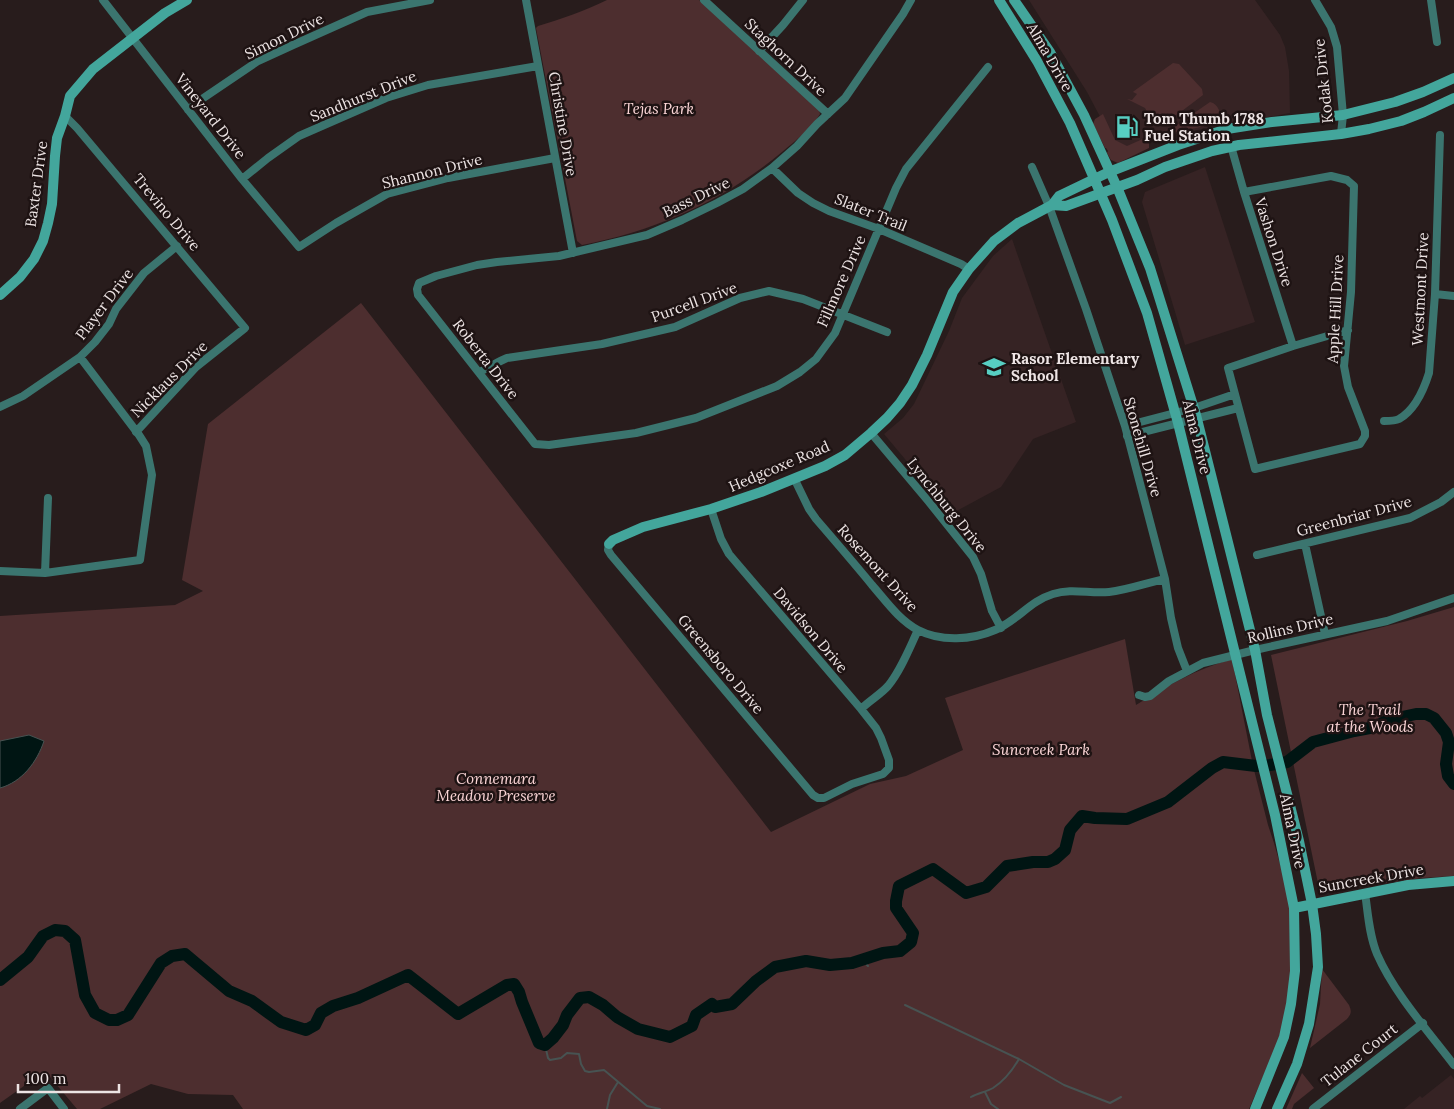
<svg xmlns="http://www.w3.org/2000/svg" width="1454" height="1109" font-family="Lora,serif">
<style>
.built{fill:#362324}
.green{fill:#4d2e2f}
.water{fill:#001513;stroke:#475352}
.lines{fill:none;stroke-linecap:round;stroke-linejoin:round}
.stream{stroke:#475352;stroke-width:2}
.river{stroke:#001513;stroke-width:12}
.street{stroke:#3b756f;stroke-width:8}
.secondary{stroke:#43a69c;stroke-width:10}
.labels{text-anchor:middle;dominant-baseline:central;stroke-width:5;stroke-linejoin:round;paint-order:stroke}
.street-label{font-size:15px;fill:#ede4e4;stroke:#1e1313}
.park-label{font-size:15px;font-style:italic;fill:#fcd6d7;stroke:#1e1313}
.poi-label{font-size:15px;font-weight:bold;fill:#ede4e4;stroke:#1e1313;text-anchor:start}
</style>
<rect width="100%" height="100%" fill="#281c1c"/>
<path class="built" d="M1029 0H1255L1280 35 1285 47 1289 71 1290 113 1181 133 1132 146H1119L1106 128 1087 92Z
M1205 167 1255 322 1185 345 1142 202 1145 192Z
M1012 239 1076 422 1033 439 1001 487 951 514 884 434 903 418 914 404 949 331 962 298 993 256Z
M1451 1075 1454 1079V1109H1404L1420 1096 1422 1098Z"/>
<path class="green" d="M607 0H699L819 109 820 114C812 128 795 141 782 152 725 200 656 231 582 245L577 241 536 28 538 26C562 19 584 11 607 0Z
M1173 63 1179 64 1202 89 1203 95 1178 114 1154 124 1145 108 1127 99 1132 100 1137 94 1133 92 1134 91Z
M1210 102C1219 104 1220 113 1222 121L1219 123 1173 133 1160 137V132L1174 127Z
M1103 114 1115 140 1127 146 1145 138 1149 143V148L1118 163 1111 160 1107 153 1108 151 1106 148H1105L1093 124 1095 119Z
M361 303 771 832 870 784 906 776 963 750 945 698 1125 639 1136 705C1168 685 1195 670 1232 659L1253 766 1268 825 1274 843 1286 885 1291 909 1294 960 1282 1030 1273 1054 1249 1109H243L233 1095 188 1094 151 1084 100 1109H77L45 1071 0 1103V616L175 605 203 591 182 580 208 424Z
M1454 607V876L1421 878 1320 893 1271 655 1407 621Z
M1322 969 1349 1005C1352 1012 1351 1014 1347 1019L1310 1048 1320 1004Z
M1302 1073 1314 1088 1294 1104 1292 1109H1286Z"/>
<path class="water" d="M29 735 44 741C37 762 22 782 0 788V741Z"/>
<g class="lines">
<path class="stream" d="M862 960 868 966
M905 1005 1019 1059 1064 1085 1110 1103 1121 1097
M545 1045 548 1058 550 1060 561 1058 567 1053 579 1054 581 1064 585 1071 589 1072 604 1070 647 1106 660 1109
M985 1092 991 1104 998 1109
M971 1097C978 1093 986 1092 993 1088 1004 1081 1012 1071 1019 1059
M607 1109 610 1095 618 1082"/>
<path class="river" d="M0 980 28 957 43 936 55 930 65 931 75 940 85 995 95 1013 109 1020H117L128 1015 161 963 172 956 185 954 229 991 252 1001 281 1022 306 1030 315 1025 321 1013 333 1006 358 998 408 975 458 1014 507 985 514 984 519 992 522 1002 539 1043 545 1045 553 1038 563 1025 567 1015 580 998 589 997 603 1005 617 1017 638 1029 670 1037 692 1026 696 1015 712 1004 715 1007 732 1004 756 981 775 967 806 961 830 965 852 963 883 953 900 951 911 942 913 933 896 908V901L899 886 933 869 966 893 986 887 1007 866 1033 862H1048L1055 859 1065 850 1070 830 1082 816 1095 818 1127 819 1168 802 1212 768 1223 762 1256 766 1270 765 1287 762 1313 742 1354 731 1375 727 1388 720 1416 714H1426L1434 718 1446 733 1449 742 1446 764 1448 776 1454 784"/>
<path class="street" d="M103 0 242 179 299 247 336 223 387 194 448 178 555 158
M526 0 573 253
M704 0 828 114
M911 0 903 14 845 98 817 124 797 146 772 168 743 189 717 203 682 220 647 235 559 256 497 262 477 265 436 276 419 283 417 289 418 295 535 444 549 445 636 433 696 418 777 386 800 372 816 359 835 333 896 188 906 169 988 67
M1315 0 1331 27 1337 47 1343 115 1341 134
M1431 0 1437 42
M759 51 783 25 803 0
M188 110 199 101 258 61 293 45 367 12 430 0
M65 116 77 128 245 328 196 367 136 432
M1231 146 1244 192 1293 346
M1032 167 1049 206 1086 309 1125 426 1165 579 1171 618 1178 648 1187 671
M772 168 798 193 813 203 829 211 879 229 961 264 969 269
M242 179 268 158 299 136 386 98 428 85 538 66
M1244 192 1331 176 1347 180 1354 186 1351 292 1344 366 1348 387 1365 431V436L1360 444 1255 469 1228 368 1293 346 1348 330
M1435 294 1454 296
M479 372C489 368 497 362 507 358L602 344 675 327 740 298 769 291 803 299 887 332
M0 407 23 396 80 357 95 342 109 324 116 309 144 273 177 246
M1384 421C1389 421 1395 421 1399 419 1415 410 1424 389 1429 373L1435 294 1440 135
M1125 426 1194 408 1235 394
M871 433 929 502 973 557 981 574 992 611 1001 628
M1127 436 1238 408
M794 478 809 509 816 519C835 541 854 563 872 585 886 601 899 620 918 630 941 642 972 640 995 630 1017 621 1030 601 1053 594 1072 588 1090 594 1109 592 1128 590 1146 583 1165 579
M609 544 608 550 611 555 813 795 818 798H824L852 784 883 774 889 768V760L881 738 876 728 861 709 729 554 721 539 711 509
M1305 544 1325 634
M1257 555 1410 518 1441 502 1454 492
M0 571 45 573 140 560 152 475 146 446 139 435 80 357
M45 573 48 498
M1139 695 1145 697 1150 696 1169 681 1203 663 1255 650 1387 621 1454 598
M861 709C869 701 881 694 888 686 901 670 909 649 918 630
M1365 893C1368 913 1369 935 1377 954 1394 993 1428 1031 1454 1065
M20 1109 48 1088 64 1109
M1313 1109 1423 1023"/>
<path class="secondary" d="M999 0 1037 61 1070 123 1112 220 1147 313 1178 423 1275 815 1294 908 1295 971 1291 1004 1284 1037 1255 1109
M1014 0 1050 52 1084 115 1117 187 1150 268 1196 415 1255 650 1267 715 1299 841 1312 904 1316 934 1318 967 1309 1024 1297 1064 1277 1109
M1052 205 1066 206 1137 180 1165 167 1212 151 1239 145 1341 134 1369 129 1401 121 1424 112 1454 98
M0 295 20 277 34 259 43 241 48 223 52 204 55 156 57 138 65 116 70 96 93 69 165 13 187 0
M609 544 613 540 643 527 711 509 761 492 825 466 845 455 871 433 887 418 900 403 912 385 927 355 953 292 969 269 994 241 1018 223 1052 205 1059 196 1109 172 1178 145 1227 129 1272 122 1343 115 1395 102 1423 92 1454 78
M1294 908 1408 885 1454 881"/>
</g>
<defs>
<symbol id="fuel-bare" viewBox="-9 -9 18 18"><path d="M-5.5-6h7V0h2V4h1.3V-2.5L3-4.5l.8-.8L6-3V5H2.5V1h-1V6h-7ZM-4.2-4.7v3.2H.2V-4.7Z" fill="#57cec2" stroke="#1e1313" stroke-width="2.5" paint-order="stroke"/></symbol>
<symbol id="school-bare" viewBox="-9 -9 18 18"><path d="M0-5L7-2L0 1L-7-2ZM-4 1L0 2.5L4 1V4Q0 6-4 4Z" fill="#57cec2" stroke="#1e1313" stroke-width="2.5" paint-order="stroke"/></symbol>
</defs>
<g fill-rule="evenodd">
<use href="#fuel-bare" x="1111" y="111" width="32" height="32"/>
<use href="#school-bare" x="978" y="351" width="32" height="32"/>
</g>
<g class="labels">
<g class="street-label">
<text transform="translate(284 36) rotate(-26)">Simon Drive</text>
<text transform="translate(786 57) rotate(43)">Staghorn Drive</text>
<text transform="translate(1050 57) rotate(60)">Alma Drive</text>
<text transform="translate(1323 81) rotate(-96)">Kodak Drive</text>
<text transform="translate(363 96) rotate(-22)">Sandhurst Drive</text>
<text transform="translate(211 116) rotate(52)">Vineyard Drive</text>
<text transform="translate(563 124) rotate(80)">Christine Drive</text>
<text transform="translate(432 171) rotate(-14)">Shannon Drive</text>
<text transform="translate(36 184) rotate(-82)">Baxter Drive</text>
<text transform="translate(696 197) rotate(-26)">Bass Drive</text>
<text transform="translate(167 212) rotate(50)">Trevino Drive</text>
<text transform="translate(871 212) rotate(22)">Slater Trail</text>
<text transform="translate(1274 242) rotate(72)">Vashon Drive</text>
<text transform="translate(841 281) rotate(-66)">Fillmore Drive</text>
<text transform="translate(1420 289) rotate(-87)">Westmont Drive</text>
<text transform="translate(694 302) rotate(-20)">Purcell Drive</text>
<text transform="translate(104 304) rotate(-53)">Player Drive</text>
<text transform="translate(1335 309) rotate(-87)">Apple Hill Drive</text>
<text transform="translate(486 359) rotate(52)">Roberta Drive</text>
<text transform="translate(169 379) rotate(-45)">Nicklaus Drive</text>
<text transform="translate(1197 437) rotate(76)">Alma Drive</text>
<text transform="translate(1143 447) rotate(74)">Stonehill Drive</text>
<text transform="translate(779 466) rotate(-23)">Hedgcoxe Road</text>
<text transform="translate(947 505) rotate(51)">Lynchburg Drive</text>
<text transform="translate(1354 516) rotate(-15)">Greenbriar Drive</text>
<text transform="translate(878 568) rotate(48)">Rosemont Drive</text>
<text transform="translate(1290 628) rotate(-13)">Rollins Drive</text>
<text transform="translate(811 630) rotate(50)">Davidson Drive</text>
<text transform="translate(721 664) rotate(50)">Greensboro Drive</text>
<text transform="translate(1293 831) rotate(78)">Alma Drive</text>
<text transform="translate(1371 878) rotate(-10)">Suncreek Drive</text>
<text transform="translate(1359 1055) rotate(-38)">Tulane Court</text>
</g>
<g class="park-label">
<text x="659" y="108">Tejas Park</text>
<text x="1370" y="709">The Trail<tspan x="1370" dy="17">at the Woods</tspan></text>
<text x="1041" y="749">Suncreek Park</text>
<text x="496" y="778">Connemara<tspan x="496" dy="17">Meadow Preserve</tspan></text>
</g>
<g class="poi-label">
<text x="1144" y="118">Tom Thumb 1788<tspan x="1144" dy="17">Fuel Station</tspan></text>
<text x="1011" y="358">Rasor Elementary<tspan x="1011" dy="17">School</tspan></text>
</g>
</g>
<path d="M18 1084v8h101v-8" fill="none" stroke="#ede4e4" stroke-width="2.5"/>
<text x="25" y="1084" font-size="15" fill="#ede4e4" stroke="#1e1313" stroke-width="4" paint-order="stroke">100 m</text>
</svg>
